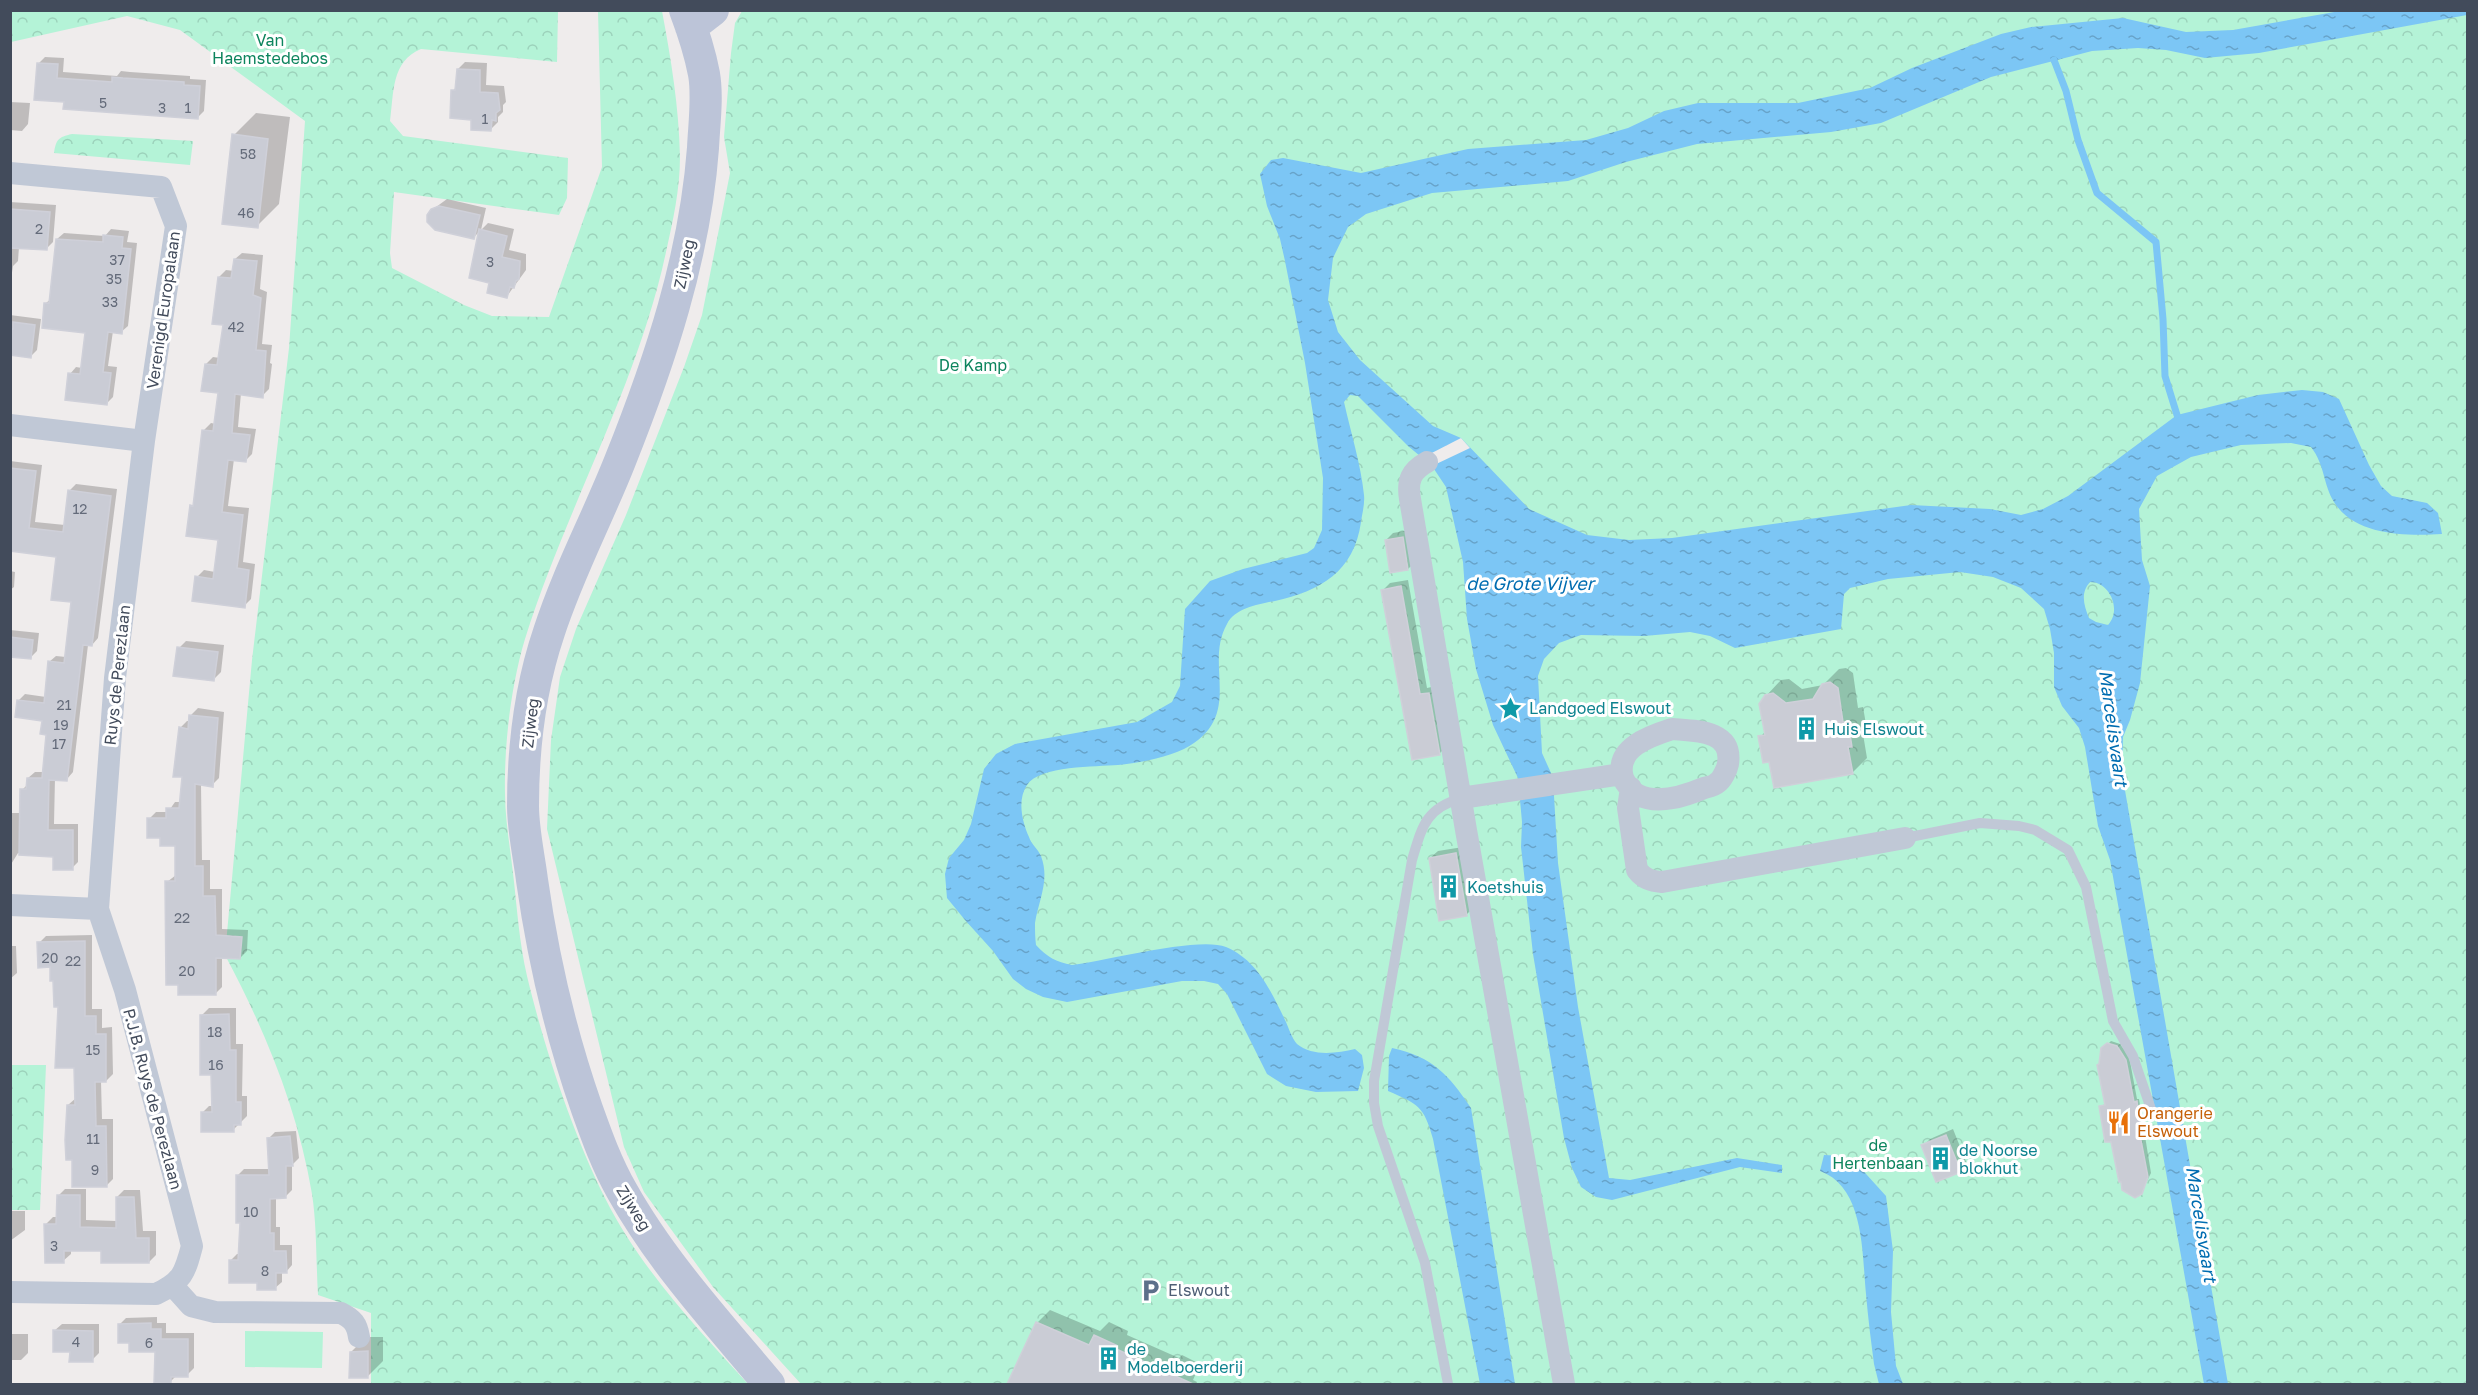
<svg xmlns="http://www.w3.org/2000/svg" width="2478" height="1395" font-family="'Golos Text',sans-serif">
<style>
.forest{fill:url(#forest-crowns)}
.garden{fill:#b4f3d7}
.water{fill:url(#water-ripples);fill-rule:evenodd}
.pier{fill:#efecec}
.shadow{fill:#0003}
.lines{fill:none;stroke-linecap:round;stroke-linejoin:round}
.stream{stroke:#7cc6f5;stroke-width:7}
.building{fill:#caccd5;stroke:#cfd0d9;stroke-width:1.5}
.lane{stroke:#c0c8d6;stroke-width:10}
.street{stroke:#c0c8d6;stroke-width:22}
.secondary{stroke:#bcc4d8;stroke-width:32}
.labels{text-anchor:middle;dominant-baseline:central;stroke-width:6;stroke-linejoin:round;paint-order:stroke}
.number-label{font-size:14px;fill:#646b7a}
.park-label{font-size:16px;fill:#0c845d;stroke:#fff}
.street-label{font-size:16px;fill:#424b5b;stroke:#fff}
.culture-label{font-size:16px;fill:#0d838f;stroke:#fff;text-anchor:start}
.food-label{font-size:16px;fill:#c56008;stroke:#fff;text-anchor:start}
.service-label{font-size:16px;fill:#4e5e75;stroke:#fff;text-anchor:start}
.water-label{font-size:18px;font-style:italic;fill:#006db1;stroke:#fff}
</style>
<defs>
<pattern id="forest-crowns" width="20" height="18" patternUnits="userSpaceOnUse" patternTransform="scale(1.5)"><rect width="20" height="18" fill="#b4f3d7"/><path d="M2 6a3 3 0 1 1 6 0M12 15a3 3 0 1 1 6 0" fill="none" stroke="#9cd2bb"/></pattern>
<pattern id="water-ripples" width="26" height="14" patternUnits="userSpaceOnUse" patternTransform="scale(1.5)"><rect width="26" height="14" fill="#7cc6f5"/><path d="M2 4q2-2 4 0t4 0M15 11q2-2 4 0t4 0" fill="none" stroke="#67a3c9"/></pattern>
</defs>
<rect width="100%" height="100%" fill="#efecec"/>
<path class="forest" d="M10 11H558L557 62 421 49C391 61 394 93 390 121L403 136 568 158 567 198 559 215 394 192 390 253 392 268 464 305 492 316 549 317 602 167 598 11H662C671 59 679 107 680 157 680 189 673 221 666 252 637 387 566 508 525 639 511 685 504 745 505 793 505 819 510 847 513 873 517 907 519 942 527 976 544 1047 572 1132 605 1198 640 1268 696 1327 748 1384H371V1313L318 1295C316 1262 317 1227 312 1194 298 1110 265 1030 225 955L252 660 289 348 305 121 180 30 127 16 11 42Z
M742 11H2467V1384H801L713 1287 644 1192 624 1147 547 829 551 740 560 677 576 629 626 515 684 367 702 315 730 173 724 137 731 53 735 23Z
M72 134 193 141 190 165 54 153C56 140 58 137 72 134Z
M11 1065H46L40 1210H11Z"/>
<path class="garden" d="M245 1331 323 1332 322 1368 245 1367Z"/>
<path class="water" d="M2340 11H2467V15L2259 53 2205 58 2166 50 2138 48 2092 51 1991 77 1881 123 1831 132 1697 144 1626 162 1568 181 1432 193 1366 214 1348 227 1333 258 1328 300 1338 332 1360 360 1433 426 1461 438 1529 509 1587 535 1629 540 1672 538 1911 505 1990 509 2021 515 2043 509 2068 496 2177 415 2258 395 2302 390 2323 392 2339 399 2369 465 2381 486 2392 496 2427 503 2438 513 2442 534C2406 536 2355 536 2334 502 2323 484 2325 465 2311 447L2291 443 2241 445 2191 457 2157 476 2139 509 2142 560 2150 586 2140 683 2130 720 2123 737 2122 773 2228 1384H2204L2110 860 2098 826 2085 747 2079 728 2062 706 2054 687V653L2050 629 2044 609 2021 588 1993 577 1960 572 1888 579 1850 588 1844 594 1841 629 1735 648 1710 636 1690 632 1644 636 1581 635 1559 643 1544 659 1538 676 1542 753 1551 773 1554 796 1558 863 1578 1007 1609 1178 1630 1180 1737 1158 1782 1165V1173L1740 1167 1612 1200 1596 1197 1581 1187 1572 1168 1564 1138 1533 954 1521 847 1522 822 1518 778 1493 725 1476 669 1467 619 1463 562 1446 487 1432 466 1408 446 1358 396 1350 395 1344 402C1351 433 1361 465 1364 495 1365 504 1362 514 1361 522 1354 572 1320 591 1275 601 1259 604 1235 608 1227 624 1203 666 1246 716 1184 749 1165 758 1138 763 1118 765 1096 767 1040 765 1027 785 1017 800 1022 821 1029 837 1031 844 1038 849 1041 856 1050 880 1039 899 1035 923 1035 930 1035 938 1036 945 1047 957 1056 962 1072 965 1105 961 1199 936 1226 947 1257 960 1271 991 1285 1020 1288 1026 1292 1039 1297 1044 1313 1057 1337 1053 1355 1049L1362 1055 1364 1068 1358 1091 1316 1092 1286 1086 1267 1074 1227 994 1218 984 1204 981H1182L1067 1002 1043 997 1026 989 1013 979 993 951 965 920 947 898 945 874 949 858 964 840 971 824 984 769 996 754 1015 744 1137 722 1172 702 1180 686 1185 609 1210 581 1243 569 1307 553 1314 548 1322 530 1323 478 1305 363 1285 261 1280 239 1267 206 1260 174 1271 160 1283 158 1361 173 1468 149 1586 140 1628 128 1664 111 1698 103H1798L1870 88 1912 68 2001 34 2031 27 2123 18 2186 32 2233 30ZM2090 582C2110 582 2122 610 2108 625L2096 622 2089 618C2084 606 2080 593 2090 582Z
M1392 1048C1433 1057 1448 1074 1471 1108L1515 1384H1480L1433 1139C1424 1106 1418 1104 1388 1091L1389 1056Z
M1824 1155 1842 1156 1857 1164 1886 1196 1893 1251 1891 1312 1896 1366 1903 1384H1879L1874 1364C1871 1341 1868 1318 1866 1294 1862 1255 1865 1187 1820 1171Z"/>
<path class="pier" d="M1461 438 1470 448 1432 466 1422 458Z"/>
<path class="shadow" d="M45 57 64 58 63 72 117 76 121 71 130 72 190 76V79L206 80 204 111 197 118 65 101 38 64Z
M465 62 487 63 486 85 504 86 506 102 503 105V112L498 117V122L490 130 473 118 453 91 457 86 458 69Z
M10 102 30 103 28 124 22 131 10 130Z
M256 113 290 117 279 204 257 226 234 135Z
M447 199 486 208 481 230 488 223 514 229 509 250 526 254V270L507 296 491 282 481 230 474 237 432 210Z
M10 202 56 205 53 242 46 249 19 247 18 261 13 266 10 286Z
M111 229 129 231 127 242 137 243 128 326 121 332 113 331 108 366 117 367 113 397 107 403 70 374 76 367 82 368 87 332 46 303 51 299 57 239 64 233 105 236Z
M242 253 263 255 260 289 267 292 262 344 272 345 270 363 272 364 269 389 262 396 241 393 238 427 256 429 252 454 246 460 234 459 228 506 249 508 243 562 255 564 251 599 244 606 197 577 204 570 215 572 220 538 192 506 195 503 204 430 211 423 216 424 219 392 206 364 213 357 220 358 224 323 219 277 226 270 234 271 235 259Z
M10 315 41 319 37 350 31 356 10 354Z
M10 461 42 465 35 522 65 525 69 491 76 484 117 489 98 638 92 645H88L73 772 67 779 55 778 54 824H78V862L72 868 55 855 18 853 10 866V813H21L22 790 28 784V778L35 772H44L48 733 44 719 18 701 25 694 46 697 49 662 56 656 66 657 73 601 57 556 10 542Z
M1410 530 1415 562 1408 569 1386 540 1393 533Z
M10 571 15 572 14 587 10 590Z
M1408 580 1427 688 1436 686 1446 747 1439 754 1383 590 1390 583Z
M10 630 39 633 37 651 30 658 10 655Z
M186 641 224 645 221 672 214 679 179 648Z
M1846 668 1853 673 1858 708 1863 707 1867 730 1863 734 1867 758 1852 773 1770 760 1760 737 1766 731V696L1781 680 1789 679 1802 689 1823 685 1839 669Z
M198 708 224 712 219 778 212 785 201 784 202 860H210V889H222V929L248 930 247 951 240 958 222 957V987L215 994 167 882 176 875V844L161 836 149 819 156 812H168L175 802H181L183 776 180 728 187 721H190L191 715Z
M1463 847 1474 907 1467 914 1441 919 1430 858 1438 851Z
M92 935V1009H102V1028L112 1027 113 1074 106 1081H101L102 1119H113V1179L106 1186 68 1105 76 1098 75 1066 51 966 39 943 46 936Z
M10 946H16L17 973 10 979Z
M209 1008H236V1044H243L242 1096H247V1116L233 1130 202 1113 209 1106H213V1073L202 1015Z
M2111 1041 2120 1044 2129 1056 2137 1099H2139L2151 1173 2141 1193 2113 1140 2101 1107 2106 1103 2101 1063 2103 1049Z
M1953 1129 1967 1164 1960 1171 1923 1146 1930 1139Z
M296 1131 299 1158 292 1165V1190L285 1197H276V1227H280V1245H292V1265L286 1272H282V1282L275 1288 258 1282 230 1261 237 1254H240L242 1221 237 1176 244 1169H270L269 1138 275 1132Z
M65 1189H86V1220L117 1221V1197L124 1190H140L143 1231H156V1255L149 1262 102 1250H71V1254L63 1261 46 1224 53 1217H58V1196Z
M10 1211H25V1230L10 1241Z
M1050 1310 1100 1331 1109 1322 1128 1331 1127 1335 1179 1358 1182 1355 1200 1364 1193 1380 1197 1382 1196 1384H1009L1037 1323Z
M10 1316 12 1334H28V1353L21 1360H10Z
M157 1317V1323H166V1333H194V1368L187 1375H177L170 1382 156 1350 130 1341 120 1324 126 1318Z
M62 1324H99V1353L92 1360 71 1350 54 1331Z
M366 1337H383V1361L368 1376 351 1352Z"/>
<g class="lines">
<path class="stream" d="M2054 60 2066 91 2078 140 2097 193 2156 242 2163 319 2165 376 2177 415"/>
</g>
<path class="building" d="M37 63 58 64 57 78 112 82V77L123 78 184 82V85L200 86 198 119 63 109 64 102 34 100Z
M457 69 480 70V92L498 93 500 110 496 113V121L492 120 491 131 471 130V120L450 118 451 90H455Z
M232 134 268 139 258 228 222 224Z
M439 206 480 215 474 239 435 230 427 222V215L431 209Z
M10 209 50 212 47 250 10 248Z
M479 229 507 236 502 257 520 261 519 279 516 281 514 288 510 287 507 298 487 293 489 283 469 278Z
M103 235 123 237 122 248 131 249 122 334 108 332 103 372 111 373 107 405 65 400 68 373 80 374 85 333 42 328 44 303H49L56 239 103 242Z
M234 259 257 261 253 295 261 298 256 350 266 351 263 398 235 394 232 433 250 435 246 462 228 460 222 512 243 515 237 568 249 570 245 608 192 601 195 576 213 579 218 540 186 536 190 505 193 506 202 430 213 431 218 393 201 391 205 364 217 365 223 325 212 324 218 277 231 278Z
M13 322 35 325 31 358 10 355V329H13Z
M10 468 36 471 29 528 63 532 68 490 111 496 92 646 83 645 67 781 49 780 48 830H73V870H53V857L19 855 20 789H26L27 778H42L46 735 40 734 42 721 15 717 17 700 44 703 48 661 64 663 71 602 51 600 56 557 10 551Z
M1403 537 1408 570 1390 573 1385 540Z
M1401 586 1420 694 1429 693 1440 755 1412 760 1381 590Z
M10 637 33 640 31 659 10 657Z
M177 647 218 652 214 681 173 676Z
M1830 682 1838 688 1843 722H1848L1852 747H1848L1853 774 1774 788 1769 762 1763 763 1758 736 1765 735 1759 704 1765 695 1773 693 1786 703 1813 699 1822 684Z
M189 715 218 718 213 787 195 784V866H203V896H215L216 935 242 937 240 959 216 958V995H178V985H166L165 881H175V846H160V838H147V818H166V808H179L182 777H173L179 727 188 729Z
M1456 853 1467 916 1439 921 1429 858Z
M85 941V1016H96V1034H106V1082H95L96 1126H106L107 1187H72V1160H66L65 1140 67 1105H75L74 1068H55L58 1007H54L53 981H50V967L38 968 37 942Z
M229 1014 230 1050H236V1102H241V1125H234V1132H201V1112H212L211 1075H200V1015Z
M2107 1043 2117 1046 2126 1060 2134 1102 2137 1101 2138 1110 2142 1135H2140L2148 1177 2142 1194 2135 1198 2122 1190 2121 1182H2119L2111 1142H2105L2099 1106 2105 1105 2097 1065 2099 1064 2101 1048Z
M1946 1135 1961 1172 1936 1182 1921 1145Z
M290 1136 293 1166H286V1198L270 1199V1233H274V1251H286L287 1273H276V1290H257V1283H229V1260H238L240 1223H236V1175H269L267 1138Z
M57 1195H80V1227L116 1228V1197H134L136 1238H149V1263H101V1251H64V1263H45L44 1224H56Z
M1036 1322 1089 1345 1094 1335 1116 1345 1114 1348 1193 1384H1007Z
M151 1323V1329H161V1339H188V1377H171V1384L154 1383 155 1352H129V1343H118V1324Z
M53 1330 93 1331V1362H69L70 1352H53Z
M368 1351V1378H349L350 1352Z"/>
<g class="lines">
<path class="lane" d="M1905 838 1980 823 2019 826 2035 830 2068 850 2086 887 2113 1021 2133 1056 2153 1115
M1448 1384 1425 1263 1378 1126 1374 1103V1081L1412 860C1422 827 1425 809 1461 798"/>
<path class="street" d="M10 173 161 187 176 226 144 441 115 678 98 909 125 990 192 1246C185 1273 182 1282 156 1294L10 1292
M10 425 144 441
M1427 462C1411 471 1407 480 1410 499L1466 830 1564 1384
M1672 729C1696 731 1733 730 1728 764 1727 769 1722 780 1717 783 1714 786 1708 787 1704 788 1685 796 1659 805 1638 795 1632 792 1625 783 1623 778 1614 748 1650 736 1672 729Z
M1631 788 1628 808 1637 870C1644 879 1651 881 1662 882L1905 838
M1461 798 1622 774
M10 905 98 909
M173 1286 191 1306 215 1312 341 1313C353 1319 357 1324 359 1337"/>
<path class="secondary" d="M685 10C693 31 700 53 704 74 708 97 704 125 703 148 695 256 660 361 620 461 597 519 568 573 549 632 530 688 523 748 523 806 523 830 529 856 532 880 543 958 561 1035 587 1109 597 1137 607 1165 622 1191 661 1261 718 1323 769 1384
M691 27 713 10"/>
</g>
<defs>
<symbol id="sight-bare" viewBox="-9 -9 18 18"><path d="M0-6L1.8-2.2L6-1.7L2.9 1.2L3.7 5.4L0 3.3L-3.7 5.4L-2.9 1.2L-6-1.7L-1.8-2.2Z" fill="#0f9aa8" stroke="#fff" stroke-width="2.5" paint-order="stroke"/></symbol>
<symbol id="building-bare" viewBox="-9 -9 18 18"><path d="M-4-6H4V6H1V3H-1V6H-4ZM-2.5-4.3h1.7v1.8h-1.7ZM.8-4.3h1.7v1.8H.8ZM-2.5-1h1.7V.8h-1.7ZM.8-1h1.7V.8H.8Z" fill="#0f9aa8" stroke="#fff" stroke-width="2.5" paint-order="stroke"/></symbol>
<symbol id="restaurant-bare" viewBox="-9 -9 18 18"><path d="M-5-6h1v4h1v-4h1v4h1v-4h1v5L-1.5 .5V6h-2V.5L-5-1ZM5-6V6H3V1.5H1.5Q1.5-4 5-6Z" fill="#e8710a" stroke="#fff" stroke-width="2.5" paint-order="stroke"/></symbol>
<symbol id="parking-bare" viewBox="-9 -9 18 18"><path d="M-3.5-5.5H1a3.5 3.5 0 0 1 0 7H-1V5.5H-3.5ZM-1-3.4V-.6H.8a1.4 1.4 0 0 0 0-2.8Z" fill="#5c6f8a" stroke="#fff" stroke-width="2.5" paint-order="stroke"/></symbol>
</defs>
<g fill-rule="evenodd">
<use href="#sight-bare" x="1494" y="692" width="33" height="33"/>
<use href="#building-bare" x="1790" y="712" width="33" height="33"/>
<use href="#building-bare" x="1432" y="870" width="33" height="33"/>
<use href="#restaurant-bare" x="2102" y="1106" width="33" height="33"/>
<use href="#building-bare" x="1924" y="1142" width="33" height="33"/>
<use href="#parking-bare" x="1134" y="1274" width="33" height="33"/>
<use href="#building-bare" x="1092" y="1342" width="33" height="33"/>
</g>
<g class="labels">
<g class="number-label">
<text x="103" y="102">5</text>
<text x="162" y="107">3</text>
<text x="188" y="107">1</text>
<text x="485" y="118">1</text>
<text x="248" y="153">58</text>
<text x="246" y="212">46</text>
<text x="39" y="228">2</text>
<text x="117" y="259">37</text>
<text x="490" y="261">3</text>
<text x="114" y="278">35</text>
<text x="110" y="301">33</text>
<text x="236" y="326">42</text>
<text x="80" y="508">12</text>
<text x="64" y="704">21</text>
<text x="61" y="724">19</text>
<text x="59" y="743">17</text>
<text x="182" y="917">22</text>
<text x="50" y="957">20</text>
<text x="73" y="960">22</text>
<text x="187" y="970">20</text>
<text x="215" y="1031">18</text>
<text x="93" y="1049">15</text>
<text x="216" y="1064">16</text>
<text x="93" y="1138">11</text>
<text x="95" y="1169">9</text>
<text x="251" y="1211">10</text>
<text x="54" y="1245">3</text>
<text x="265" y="1270">8</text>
<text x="76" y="1341">4</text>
<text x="149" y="1342">6</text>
</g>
<g class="park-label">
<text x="270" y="40">Van<tspan x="270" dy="18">Haemstedebos</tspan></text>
<text x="973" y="365">De Kamp</text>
<text x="1878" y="1145">de<tspan x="1878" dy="18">Hertenbaan</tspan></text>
</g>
<g class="street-label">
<text transform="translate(684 264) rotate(-78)">Zijweg</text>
<text transform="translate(163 310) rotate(-82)">Verenigd Europalaan</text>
<text transform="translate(117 675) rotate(-84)">Ruys de Perezlaan</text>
<text transform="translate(530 723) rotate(-83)">Zijweg</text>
<text transform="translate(153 1099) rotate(75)">P.J.B. Ruys de Perezlaan</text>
<text transform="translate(634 1208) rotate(58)">Zijweg</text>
</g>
<g class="culture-label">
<text x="1529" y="708">Landgoed Elswout</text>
<text x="1824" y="729">Huis Elswout</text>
<text x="1467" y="887">Koetshuis</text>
<text x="1959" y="1150">de Noorse<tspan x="1959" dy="18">blokhut</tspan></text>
<text x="1127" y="1349">de<tspan x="1127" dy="18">Modelboerderij</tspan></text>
</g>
<g class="food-label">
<text x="2137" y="1113">Orangerie<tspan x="2137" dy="18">Elswout</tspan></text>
</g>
<g class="service-label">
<text x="1168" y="1290">Elswout</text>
</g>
<g class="water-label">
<text x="1530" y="583">de Grote Vijver</text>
<text transform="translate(2114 728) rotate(82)">Marcelisvaart</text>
<text transform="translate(2202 1224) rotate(81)">Marcelisvaart</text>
</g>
</g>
<rect width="2478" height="1395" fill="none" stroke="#424b5b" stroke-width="24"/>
</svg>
